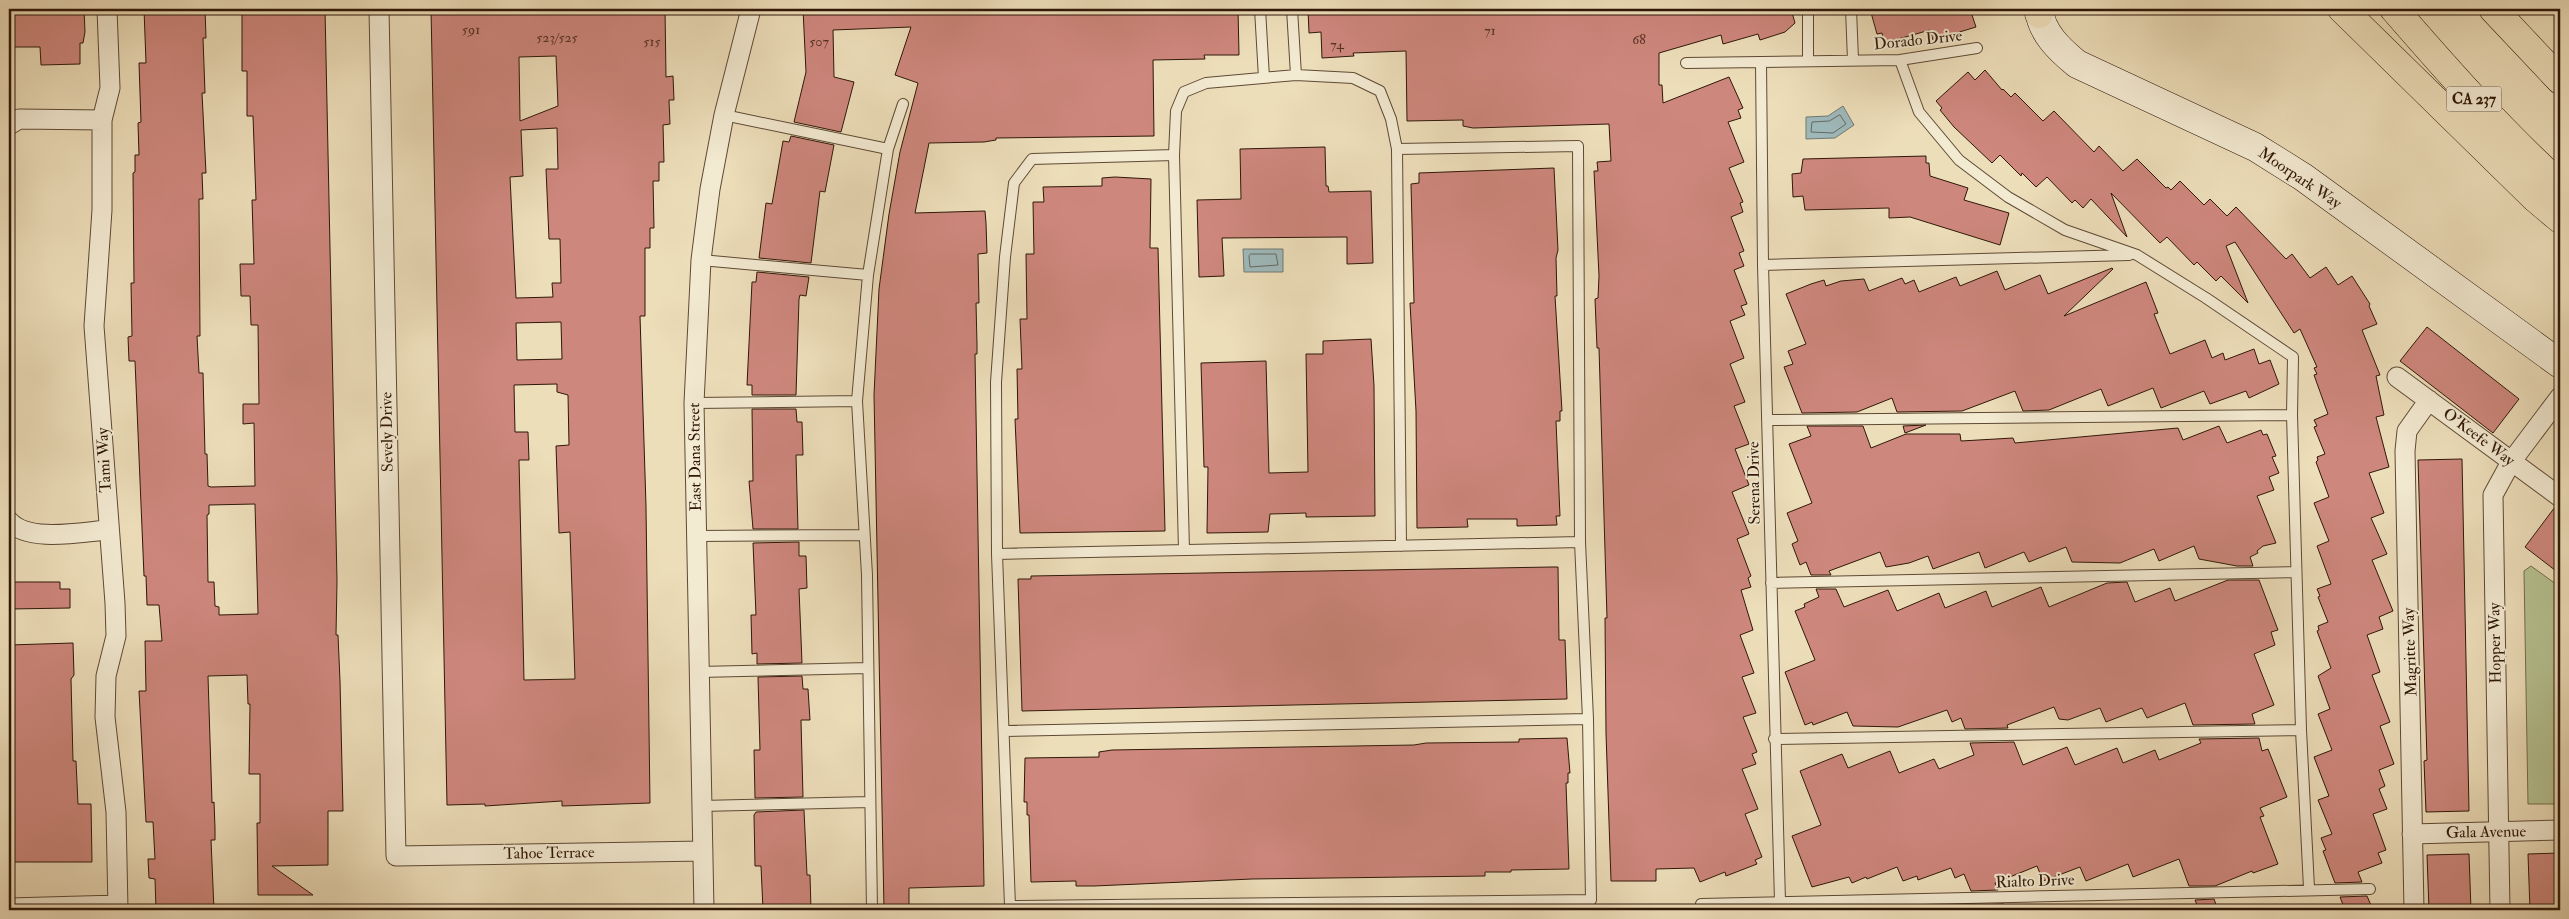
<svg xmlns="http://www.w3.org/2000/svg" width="2569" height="919" font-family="'IM FELL Double Pica',serif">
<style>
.green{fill:#b6c291;stroke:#726c4c}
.water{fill:#9eb9bb;stroke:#727873}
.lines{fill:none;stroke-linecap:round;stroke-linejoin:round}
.shore{stroke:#666862;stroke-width:1}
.building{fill:#ce877d;stroke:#2f1708;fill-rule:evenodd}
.lane-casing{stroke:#5e4934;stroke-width:12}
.street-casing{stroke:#5e4934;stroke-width:21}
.secondary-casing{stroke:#2f1708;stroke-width:29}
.highway-casing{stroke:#2f1708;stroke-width:29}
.lane{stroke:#f3ead2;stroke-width:10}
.street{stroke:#f3ead2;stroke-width:19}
.secondary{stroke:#f3ead2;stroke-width:28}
.highway{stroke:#eddeba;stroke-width:28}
.labels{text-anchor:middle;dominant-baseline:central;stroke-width:4;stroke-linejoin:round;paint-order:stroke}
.number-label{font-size:14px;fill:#573325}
.shield{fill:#f3ead2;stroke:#6a5645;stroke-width:1}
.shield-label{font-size:15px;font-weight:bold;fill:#2f1708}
.street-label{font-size:16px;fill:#2f1708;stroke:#f3ead2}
</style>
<rect width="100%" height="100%" fill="#eddeba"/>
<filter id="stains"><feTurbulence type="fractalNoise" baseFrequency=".004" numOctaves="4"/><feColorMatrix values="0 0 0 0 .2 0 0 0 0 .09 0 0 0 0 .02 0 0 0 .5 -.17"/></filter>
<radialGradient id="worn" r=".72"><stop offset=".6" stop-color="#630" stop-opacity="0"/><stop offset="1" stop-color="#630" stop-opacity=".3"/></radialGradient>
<path class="green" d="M2531 566 2560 587V804H2528L2524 571Z"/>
<path class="water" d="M1843 106 1854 125 1835 138 1806 139V117L1828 116Z
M1243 249H1283V272H1244Z"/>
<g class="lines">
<path class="shore" d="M1840 115 1846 124 1833 133 1811 132 1812 122 1829 121Z
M1251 254H1276L1278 265 1250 267 1249 256Z"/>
</g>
<path class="building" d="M9 9H84L85 32 83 43H80V64L41 65 40 47H9Z
M144 9H205L206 38H203L205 93H202L206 173H202L203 199H199L200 336H197L199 373H203L205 454H207L208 486 211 487 255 486 254 423 243 424V404H259L258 325H251L250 296H241L240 264H254L252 200H256L253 116H247V71H242V9H325L337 581 336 635H338L340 681 343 811H328V865L272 866 313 895H258L257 823H260V774H249L250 704H248L247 675 208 676 212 803 214 802 215 828V840H211L214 910H156L155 879 149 878 148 859H155L153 822H146L139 691H146L145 641H162L159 605H147L146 576H144L135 361H129L128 337 132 336 131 283H134L133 173 135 172V155H139L138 123 141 122 139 63H146ZM255 504 258 614 219 615V607L215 606 214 582H208L207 515 209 514V505Z
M431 9H665L666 77 673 76 674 100H669L670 124 663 125 664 162H659V181H653L654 228H650V248H645V316H640L646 506 650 803 562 806V801L485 806V804L447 805ZM556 56 558 106 520 121 519 57ZM557 128 558 169H546L549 239H560L561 283H552L553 297 516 298 510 177 523 176 521 130ZM561 322 562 359 517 360 516 323ZM557 384V392L568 395 569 445 556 446 559 533 570 532 575 679 524 680 519 460H529L528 432H515L514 385Z
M803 9H1238L1239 55H1204L1205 59 1153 60 1154 136 996 138V140L984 142 929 143 915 213 985 211 986 223 987 253 978 254 979 303H976L977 344V354H975L984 886 909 888V910H884L874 395 879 289 889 214 900 152 918 83 895 75 911 27 833 30 834 77 854 82 841 132 836 131 794 122 806 72Z
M1308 9H1791L1795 23 1785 32 1760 40 1758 34 1723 44 1721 35 1659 53V85H1662L1663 103 1729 77 1743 108 1738 110 1741 118 1728 122 1744 162 1729 168 1743 202 1740 203 1743 212 1731 217 1744 251 1739 253 1744 266 1734 270 1747 304 1741 306 1745 315 1730 321 1744 358 1730 364 1745 402 1734 406 1749 444 1735 449 1749 485 1732 492 1749 534 1737 539 1751 576 1748 578 1751 587 1741 590 1753 630 1740 635 1754 673 1742 677 1756 713 1743 717 1757 752 1752 754 1756 764 1742 769 1758 809 1745 814 1762 857 1755 860 1757 864 1726 876 1725 872 1700 882 1694 868 1656 869V881H1611L1606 733 1605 618H1607L1599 348H1597L1595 299 1598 298 1599 276 1594 171H1598L1597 162 1611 161 1609 124 1473 128 1463 126V120L1407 121 1406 51 1353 53 1354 56 1322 58 1321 32 1309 33Z
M1870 9H1970L1976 27 1933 40 1930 30 1884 43 1882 33 1877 34Z
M1985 70 2002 90 2003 89 2011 97 2015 93 2043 121 2054 111 2094 152 2099 146 2123 171 2137 159 2166 188 2168 187 2171 190 2180 181 2204 205 2210 199 2227 216 2236 207 2286 259 2292 254 2310 278 2326 267 2338 285 2352 276 2370 304 2369 306 2377 324 2362 330 2380 375 2376 376 2384 415 2376 417 2389 467 2369 473 2384 513 2371 518 2387 554 2372 560 2393 611 2379 617 2383 629 2367 635 2380 672 2372 675 2390 722 2380 726 2394 764 2379 770 2385 786 2379 789 2387 809 2373 814 2386 850 2378 853 2382 863 2358 872 2362 882 2335 883 2323 851 2326 850 2321 838 2332 834 2318 800 2329 796 2314 757 2332 750 2318 714 2330 709 2318 676 2331 668 2317 631 2319 630 2318 626 2328 622 2318 597 2320 596 2317 589 2331 584 2317 546 2329 541 2314 503 2329 497 2316 462 2318 460 2317 457 2325 454 2314 427 2317 426 2314 420 2328 414 2314 375 2317 374 2314 368 2317 367 2300 329 2294 333 2235 242 2226 246 2248 303 2221 276 2216 281 2197 262 2194 265 2167 237 2160 243 2111 193 2127 237 2091 199 2083 208 2075 200 2072 203 2047 177 2036 187 2022 173 2021 176 2000 155 1992 163 1954 127 1940 110 1942 108 1936 101 1968 72 1975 80Z
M791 136 834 145 825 192 820 191 811 263 759 258 766 203 772 204 783 141 789 142Z
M1325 147 1326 186H1328L1329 192 1371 191 1373 263 1347 264V237L1222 238 1224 276 1199 277 1197 200 1241 199 1240 149Z
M1926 156V163H1929L1930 176 1968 188 1964 200 2009 213 2000 245 1910 217 1889 218V208L1805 210 1803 196 1793 197 1792 174 1801 173 1803 159Z
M1554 168 1558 250 1556 258 1557 296H1555L1562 411H1560V421H1556L1560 516H1556L1557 525 1517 526V519H1467L1468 527 1417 528 1416 411 1410 303H1414L1411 184 1419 183V173Z
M1115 177 1151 179 1150 248H1158L1165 531 1020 533 1015 419H1018L1017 369H1022L1020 319H1027L1026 254H1034L1033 202H1044L1043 187 1102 186V178Z
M2112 268 2113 269 2064 316 2146 282 2158 313 2154 314 2170 354 2205 340 2212 358 2223 353 2225 360 2254 349 2259 364 2270 360 2279 384 2249 398 2246 391 2210 404 2204 391 2161 408 2153 388 2108 406 2101 389 2049 410 2023 411 2015 391 1962 411 1897 412 1892 398 1857 412 1802 413 1784 367 1793 364 1788 351 1806 344 1786 294 1811 284 1824 280 1826 286 1841 281 1864 279 1869 291 1902 278 1905 284 1914 280 1919 292 1956 277 1960 286 1997 271 2005 290 2040 275 2048 294Z
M757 272 809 277 806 296 800 295 799 299 796 395H752V385H747L752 282H756Z
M2427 327 2519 399 2493 433 2400 361Z
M1371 339 1374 386 1375 516 1306 517V513L1270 514 1268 532 1207 533 1208 467H1204L1201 363 1266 361 1269 473 1308 472 1306 354H1323V341Z
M752 409H796L797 422H802L803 455H796L798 529H753L749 481H753Z
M1926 425 1905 433 1903 426Z
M1807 426H1863L1871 448 1906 434H1960L1961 441 2013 438 2015 443 2178 428 2183 440 2219 426 2227 443 2261 430 2263 435 2267 434 2276 456 2272 457 2279 473 2269 477 2274 490 2257 496 2276 543 2263 546 2257 551 2258 553 2250 557 2253 566H2237L2199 559 2194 546 2159 561 2154 549 2120 563 2072 562 2066 547 2029 562 2024 552 1985 568 1979 552 1933 569 1928 556 1909 563 1886 567 1880 552 1829 571 1831 575H1811L1806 562 1800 565 1792 544 1798 541 1787 513 1812 503 1789 444 1811 436Z
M2462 459 2469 811 2426 812 2424 761 2427 760 2418 460Z
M2555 507 2560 508V574L2525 547Z
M799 542V556H806L807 588 799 589 802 663 757 664V653L752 654 751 615H756L753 543Z
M1552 567H1558L1559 640H1565L1567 699 1022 711 1018 579H1031V576Z
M2228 580H2259L2278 630 2271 632 2275 645 2254 654 2274 705 2252 714 2255 724 2193 725 2185 703 2147 718 2142 708 2106 722 2100 708 2068 720 2059 719 2054 707 2007 725 2008 728 1965 729 1961 718 1952 722 1947 710 1898 727 1853 726 1847 712 1813 725 1812 722 1805 725 1785 672 1815 660 1795 611 1805 607 1804 604 1819 597 1816 589H1836L1844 607 1888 590 1897 611 1939 593 1945 608 1986 591 1992 607 2041 587 2049 607 2107 583 2127 582 2135 602 2170 588 2175 601Z
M10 582H60V589H70V608L11 609Z
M73 643 74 675 71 679 73 761H76L78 804H91L92 862H9V645Z
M802 676 803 689H808L810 720H801L803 797 755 798 754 750H760L758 677Z
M1567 738 1570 773H1568V783H1566L1569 869 1511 870V872H1485V876L1252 879 1094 886H1076V881L1031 882 1029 815H1027V802H1024L1025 758 1099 757V752L1112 750 1414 745 1426 743 1519 742V739Z
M2259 738 2262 751 2268 749 2287 797 2260 808 2264 816 2260 817 2278 864 2253 873 2252 871 2215 886H2189L2179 859 2133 877 2128 864 2086 881 2080 867 2043 881 2037 866 1995 883 1998 890 1971 891 1964 874 1955 878 1951 868 1918 880 1917 876 1903 881 1897 867 1867 879 1866 877 1852 883 1849 877 1812 887 1792 836 1821 825 1800 771 1842 754 1848 768 1890 751 1899 773 1934 759 1939 769 1974 755 1970 743 2014 742 2023 765 2067 747 2075 765 2117 748 2123 763 2155 750 2159 760 2201 743 2199 739Z
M804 810 807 875H810L811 910H763L761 866H755L754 815 756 812Z
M2560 853V910H2530L2528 854Z
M2469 854 2471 910H2429L2427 855Z
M2367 896 2373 910H2345L2340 897Z
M2214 899 2218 910H2199L2195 900Z
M2004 904 2006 910H1979L1976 905Z"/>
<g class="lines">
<defs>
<path id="lane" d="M1260 9 1264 78
M1292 9 1296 75
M1851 9 1853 60
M1808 60V9
M1900 60 1919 112 1959 160 2008 197 2065 230 2137 255 2206 298 2293 357 2292 415 2301 730 2309 888
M1761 62 1763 265 1780 902
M1686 63 1900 60 1977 48
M1296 75 1353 78 1380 91 1391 119 1397 149 1578 146 1580 542 1588 719 1591 900 1010 906 997 554 996 382 1005 257 1014 183 1032 159 1174 155 1176 111 1184 92 1206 83Z
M724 115 888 149
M1397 149 1401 546
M1174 155 1184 550
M701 260 868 275
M1763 265 2129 255
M694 403 857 401
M1767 420 2292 415
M697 536 864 535
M997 554 1580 542
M1771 583 2296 572
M699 672 868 668
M1004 731 1588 719
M1774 739 2301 730
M701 806 870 802
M1701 904 2370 889
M872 910 867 575 857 401 868 275 888 149 903 104"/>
<path id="street" d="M107 9 110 88 102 120V210L94 326 115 603 116 636 106 676 105 717 116 812 118 910
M379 9 396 856 703 851
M9 125 19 119 102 120
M2397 377 2560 497
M9 521C28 543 81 532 108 530
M2412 834 2560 830
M9 908 118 905
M704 910 694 403 701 260 710 189 724 115 751 9
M2414 910 2405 451 2407 431 2429 400
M2500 910 2493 495 2511 462 2560 397"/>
<path id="secondary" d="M2039 9C2041 33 2060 50 2077 64L2255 147 2303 177 2560 364"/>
<path id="highway" d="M2342 9 2535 198 2560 219
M2394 9C2447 70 2500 130 2560 185
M2493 9 2560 80
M2039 14 2040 9"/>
</defs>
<use href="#lane" class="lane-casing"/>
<use href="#street" class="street-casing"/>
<use href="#secondary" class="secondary-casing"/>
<use href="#highway" class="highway-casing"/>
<use href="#lane" class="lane"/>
<use href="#street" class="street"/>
<use href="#secondary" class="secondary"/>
<use href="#highway" class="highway"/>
</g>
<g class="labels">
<g class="number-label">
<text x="471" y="29">591</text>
<text x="1490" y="30">71</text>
<text x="557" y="37">523/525</text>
<text x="1639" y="39">68</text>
<text x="652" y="41">515</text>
<text x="819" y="41">507</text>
<text x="1337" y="44">74</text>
</g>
<rect class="shield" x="2446.5" y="86.5" width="55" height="25" rx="4"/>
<g class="shield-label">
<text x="2474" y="99">CA 237</text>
</g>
<g class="street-label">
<text transform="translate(1918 40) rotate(-6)">Dorado Drive</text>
<text transform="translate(2300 178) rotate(34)">Moorpark Way</text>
<text transform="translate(387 432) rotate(-91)">Sevely Drive</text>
<text transform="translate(2479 437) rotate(37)">O'Keefe Way</text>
<text transform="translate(695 457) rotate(-91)">East Dana Street</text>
<text transform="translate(104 460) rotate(-93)">Tami Way</text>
<text transform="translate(1754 483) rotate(-91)">Serena Drive</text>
<text transform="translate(2495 643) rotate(-91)">Hopper Way</text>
<text transform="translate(2410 652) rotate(-92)">Magritte Way</text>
<text transform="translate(2486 832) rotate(-1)">Gala Avenue</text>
<text transform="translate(549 853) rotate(-1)">Tahoe Terrace</text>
<text transform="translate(2035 881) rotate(-2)">Rialto Drive</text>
</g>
</g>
<rect width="2569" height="919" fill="none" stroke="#eddeba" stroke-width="30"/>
<rect x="10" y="10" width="2549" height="899" fill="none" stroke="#2f1708" stroke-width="2.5"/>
<rect x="15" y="15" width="2539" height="889" fill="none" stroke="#2f1708"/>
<rect width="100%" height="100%" filter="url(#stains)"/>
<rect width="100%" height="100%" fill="url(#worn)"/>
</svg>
